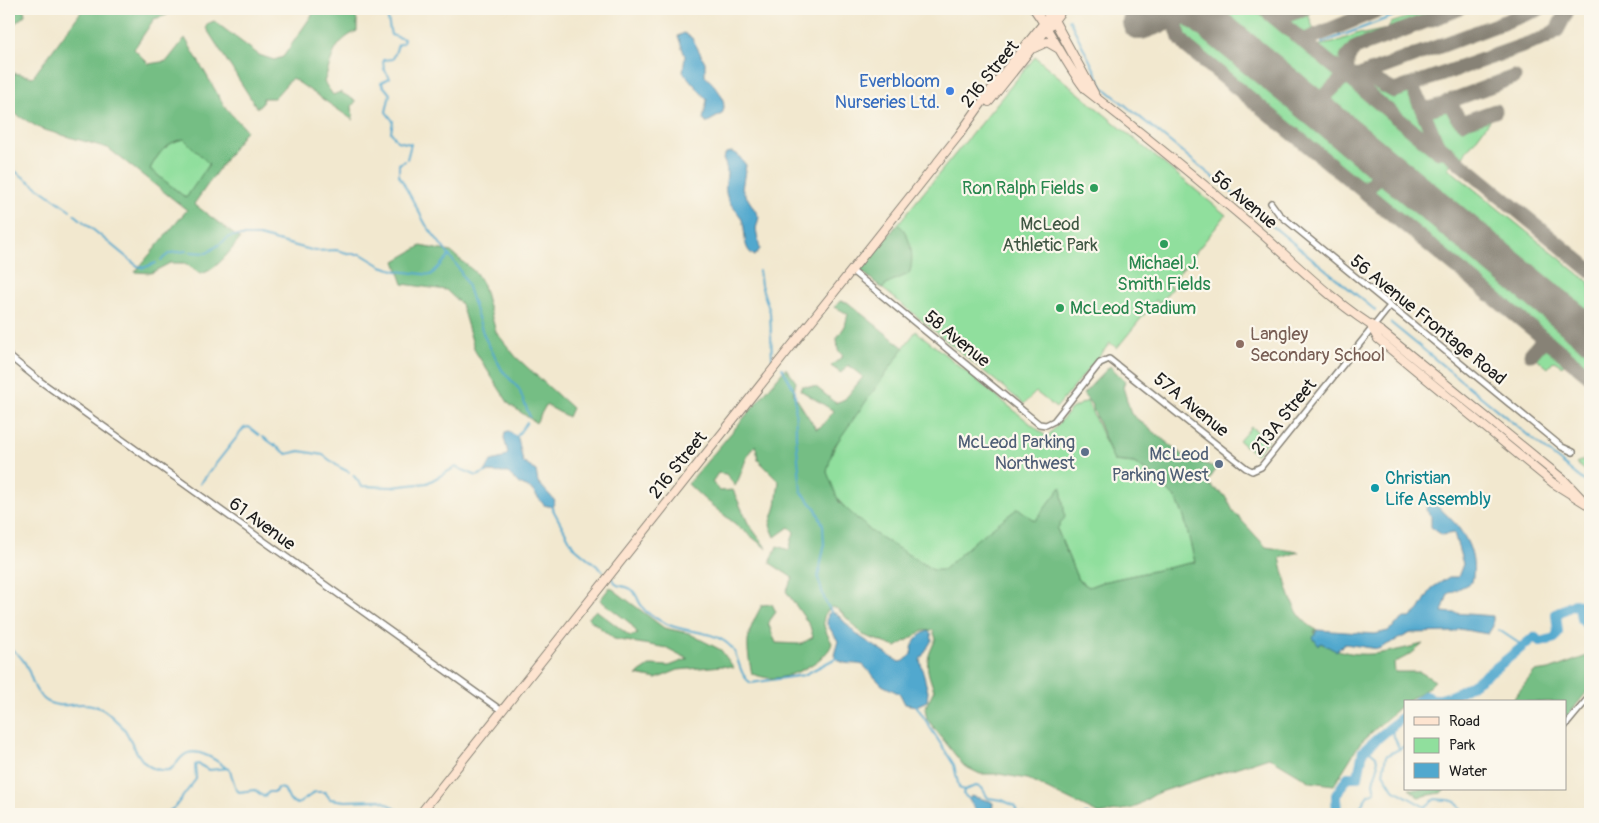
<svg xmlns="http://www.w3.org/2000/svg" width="1599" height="823" font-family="Pangolin,sans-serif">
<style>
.green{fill:#90df9d;stroke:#567e5c}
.forest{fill:#74be84;stroke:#486d50;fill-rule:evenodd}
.water{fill:#51a8ce;stroke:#366275}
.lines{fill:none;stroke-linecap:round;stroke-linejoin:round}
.stream{stroke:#51a8ce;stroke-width:2}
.river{stroke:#51a8ce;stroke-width:10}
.taxiway{stroke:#878276;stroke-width:15}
.runway{stroke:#878276;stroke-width:36}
.minor-casing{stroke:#878276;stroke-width:8}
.secondary-casing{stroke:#878276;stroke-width:10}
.minor{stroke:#fff;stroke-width:5}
.secondary{stroke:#fde4d0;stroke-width:8}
.shop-dot{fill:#3f7fe0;stroke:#fbf7ec;stroke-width:2}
.leisure-dot{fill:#2e9e5b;stroke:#fbf7ec;stroke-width:2}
.education-dot{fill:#8d6e63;stroke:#fbf7ec;stroke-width:2}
.service-dot{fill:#5c6f8a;stroke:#fbf7ec;stroke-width:2}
.culture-dot{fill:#0f9aa8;stroke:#fbf7ec;stroke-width:2}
.labels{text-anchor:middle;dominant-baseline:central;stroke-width:4.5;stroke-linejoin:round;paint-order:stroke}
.street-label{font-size:18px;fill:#1c1c1c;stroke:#fbf7ec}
.shop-label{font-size:18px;fill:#366cbe;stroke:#fbf7ec;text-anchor:end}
.leisure-label{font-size:18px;fill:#27864d;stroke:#fbf7ec;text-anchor:end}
.park-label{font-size:18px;fill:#3f5643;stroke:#fbf7ec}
.education-label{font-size:18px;fill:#785e54;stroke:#fbf7ec;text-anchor:start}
.service-label{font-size:18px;fill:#4e5e75;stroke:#fbf7ec;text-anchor:end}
.culture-label{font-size:18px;fill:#0d838f;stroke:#fbf7ec;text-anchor:start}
</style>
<rect width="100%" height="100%" fill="#fbf7ec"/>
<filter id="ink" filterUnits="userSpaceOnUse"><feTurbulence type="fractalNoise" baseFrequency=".02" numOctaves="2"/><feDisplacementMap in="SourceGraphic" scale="10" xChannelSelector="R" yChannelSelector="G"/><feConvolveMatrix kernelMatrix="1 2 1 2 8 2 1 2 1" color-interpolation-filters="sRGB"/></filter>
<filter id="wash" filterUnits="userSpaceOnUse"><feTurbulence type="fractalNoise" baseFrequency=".0096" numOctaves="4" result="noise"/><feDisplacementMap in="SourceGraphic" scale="20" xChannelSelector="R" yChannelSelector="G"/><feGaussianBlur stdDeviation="1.12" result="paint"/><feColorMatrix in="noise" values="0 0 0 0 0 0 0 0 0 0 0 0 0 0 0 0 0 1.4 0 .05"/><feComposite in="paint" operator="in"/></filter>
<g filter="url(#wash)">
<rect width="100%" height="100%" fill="#f2e8cf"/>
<path class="green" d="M1209 9H1258L1338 75V79L1319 97H1315Z
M1269 9H1296L1277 16Z
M1432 9H1453L1354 46 1346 54 1343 70 1314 46 1333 43 1359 33 1364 34 1387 29 1391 23Z
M1307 11 1315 33 1303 38 1287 23 1292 16Z
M1186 15 1370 165 1371 176 1366 180H1356L1184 40 1179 18Z
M1035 57 1226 215 1169 285 1172 288 1160 303 1156 300 1117 348 1110 343 1056 408 1036 392 1024 404 860 270Z
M1362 79 1370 82 1392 95 1409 91 1413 93 1432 142 1453 160 1448 168 1590 283V322L1325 104 1343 83Z
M1450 106 1457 121 1464 127 1473 126 1492 118 1460 160 1436 139 1426 115Z
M184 139 210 164 186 198 150 169C158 154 166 142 184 139Z
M1386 179 1590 346V373L1375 196 1373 185 1377 181Z
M916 331 1047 437 1071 409 1087 401 1114 461 1134 463 1155 477 1177 500 1184 517 1195 562 1102 582 1089 587 1078 580 1057 529 1035 522 999 524 943 570 933 571C900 552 831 514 827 472 825 445 897 357 916 331Z
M1542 344 1565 362 1562 366 1554 361 1548 368 1535 357 1534 354Z
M1251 427 1258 432 1246 447 1239 441Z
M1261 434 1268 440 1256 455 1249 449Z
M1590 445V473H1588L1576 463 1587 458Z"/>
<path class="forest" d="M9 9H24L25 15 12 26 9 24Z
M83 9H171L167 15 154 19 134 49 149 64 167 61 185 38 225 107C232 116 239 121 246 130L194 204 240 239C229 252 216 271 200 274L185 263H170L151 273 135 272 187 210 108 148 41 129 12 112 14 73 33 77ZM184 139 209 164 186 198 150 169C158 154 166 142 184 139Z
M316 9H347L357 19V31C332 43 333 57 324 82L333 95 340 92 356 101 352 106 353 120 292 78 274 98H263L262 104 257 108 206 28 207 24 214 21 259 55 274 60 283 57Z
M898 224C911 234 915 259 909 274L894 280 882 288 860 270Z
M421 246 451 252 476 273 483 285 496 332 516 357 572 408 568 417 546 405 536 423 509 404 475 351 461 304 446 290 403 284 395 261Z
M840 301 847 302 904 348 833 448 827 472 839 502 872 532 933 570H943L976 540 1018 508 1035 521 1061 487 1065 517 1057 529 1078 580 1089 587 1102 582 1195 562 1184 517 1177 500 1155 477 1134 463 1114 461 1091 404 1083 394 1110 366 1125 381 1123 387 1131 414 1185 457 1217 468 1207 483 1226 497 1233 511 1266 547 1299 552 1280 558C1287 584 1290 617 1317 630L1314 632 1319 645 1321 643C1358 662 1384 653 1423 644L1411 654 1394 663 1395 672H1420L1435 681 1427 689 1405 702 1360 743 1334 785 1311 782 1269 757 1157 793 1133 808 1099 814 1027 779 999 774H980L964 766 927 719 925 708 934 690C925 666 925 661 936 639L933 630 923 631 896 647 863 635 838 609 832 607C817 617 825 630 832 643 829 659 791 678 775 678 768 679 759 676 752 674 745 642 746 634 762 605L772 604 776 612 768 623 776 643 801 644 813 637 810 626 786 591 793 578 770 563 777 546 789 550 794 532 789 527 775 537 770 525 776 506 779 481 758 460 756 445C745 452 743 474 735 486L726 474 718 473 712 482 720 491 733 490 748 523 767 549 705 500 688 484 786 368 796 382 793 393 816 429 822 426 834 411 800 390 802 386 816 387 836 403 845 399 863 377 848 365 841 373 831 366 843 356 838 350 837 338 845 326 848 314 835 307Z
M610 587 664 628 688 633 721 650 734 668 722 666 678 670 656 679 636 675 651 665 669 666 688 659 667 648 614 639 588 618 596 610 630 636 638 634 630 623 600 600Z
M1590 652V688L1565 719V702H1511L1534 672 1549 670 1587 656Z
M1409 789H1445L1441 793 1418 797Z"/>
<path class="water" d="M684 33 692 38 705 62V76C715 85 729 100 722 114L706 123 703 119 707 100 683 72 685 56 678 36Z
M732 152 737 154 746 165 742 189 759 217 756 229 760 249 755 256C741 249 747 232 742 220 738 210 728 205 726 193 724 178 731 174 723 159L726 153Z
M509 431 518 438 523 462 536 471 538 482 555 501 552 507 544 505 531 489 519 484 508 473 485 472 491 461 503 458 508 453 504 438 505 432Z
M1427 504C1437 504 1440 509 1447 515 1465 532 1478 555 1472 582L1448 594 1442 612 1493 616V626L1488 634 1459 629 1455 632 1411 633 1378 649 1345 644 1336 651 1321 643 1319 646 1313 638 1317 630 1375 634 1388 631 1404 618H1410L1419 610 1432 588 1449 577H1458L1463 564 1454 533 1442 535 1431 527V516L1426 510Z
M831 612 837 614 856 634 899 662 904 661 911 655C912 643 916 636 928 631L931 633 932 640 920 660 928 692 927 701 916 706 905 704 900 694 882 685 863 665C851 662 842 667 834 655L838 641 827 624 828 614Z
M971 796 990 801 993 803 992 813C979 816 975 810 969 800Z"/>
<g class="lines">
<path class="stream" d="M386 9 391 35 404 39 403 43 398 45 393 59 383 60 384 69 390 78 381 83 390 94 386 112 393 121 391 132 397 141 411 144 407 159
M1069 19 1103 87 1375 310
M1322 43 1412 9
M405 161 399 164V175L426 225 458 267 467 284 484 336 502 370 519 389 530 417
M9 167 70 210
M74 214 136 265 143 268 156 263
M189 252 207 253 231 236H259L315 251 336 250 351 254H361L381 266 397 271 431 275 449 256
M161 260 170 253 186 251
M759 271 761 285 770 312 772 358
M1391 323 1590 486
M782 368 795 391 796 437 801 491 816 509 823 525 824 547 818 578 825 601 832 613
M263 437 287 454 300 451 323 455 339 467 349 472
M515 439 527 422
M353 475 362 486 392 487 427 483 456 467 477 476 486 472
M200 484 244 428 249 427 259 435
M551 506 573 546 603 571
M612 578 617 585C641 590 631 591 643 608 647 614 662 622 669 625 688 633 711 630 728 644 740 653 737 674 751 683L804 675 838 657
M1499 630 1523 646
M9 648C36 663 26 686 45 700 64 714 84 693 109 714 114 719 121 724 125 730 136 749 141 773 169 770 175 767 178 760 183 756 195 746 215 759 225 767
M1433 702 1434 699
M916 705 954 765 959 788 964 790 976 786 982 788 988 798 1002 800 1015 806 1017 813 1024 814
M1391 729 1399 748
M1383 773 1393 789 1425 807 1435 799C1452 801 1456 797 1463 814
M1383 773 1386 756 1405 746
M964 790 963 794 969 799
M165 814 175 807 196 779 195 765 198 764 209 770 229 768 236 789 239 792 255 790 264 797 269 792H275L277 788 284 789 290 801 298 804 315 792H325L330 799 345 801 381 800 405 814
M1085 814H1088
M1353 814 1356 813 1368 795 1375 792 1373 782 1378 767 1376 756 1366 748"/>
<path class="river" d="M1417 702 1425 696C1428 697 1432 699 1436 699 1460 700 1515 653 1534 637L1541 642 1555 638 1558 632 1556 614 1575 604 1579 605 1581 619 1590 628
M1337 814 1336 795 1348 777H1358L1363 751 1405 715"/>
<path class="taxiway" d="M1171 9 1180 38 1187 47 1590 376
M1264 9 1342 73 1351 76 1369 77 1394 91 1545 38 1557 30 1568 9
M1276 19 1304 9
M1303 41 1380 9
M1343 73 1437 151
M1362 75 1539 9
M1416 95 1437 144 1590 270
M1419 100 1422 107 1428 109 1450 103 1458 118 1463 122 1495 111
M1447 102 1514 77
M1314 107 1347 74V58L1355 48 1458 9
M1365 192 1386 166
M1531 354 1544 339"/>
<path class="runway" d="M1194 9 1590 334
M1140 22 1176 9"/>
</g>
</g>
<g filter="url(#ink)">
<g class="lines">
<defs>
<path id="minor" d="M1271 203 1279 214 1562 447 1573 452
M852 271 1039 424 1046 425 1054 421 1100 363 1109 359 1246 468 1252 471 1261 467 1390 306
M9 356 40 381 502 711
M1565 726 1590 696"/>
<path id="secondary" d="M1034 9C1053 35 1066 65 1086 90 1146 136 1205 185 1262 234 1300 268 1339 307 1382 332L1565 481 1581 498
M1043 9 1054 20 1094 93
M1034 48 1047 42 1059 49
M989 102 1063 9
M1372 328 1378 339 1553 483 1590 506
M420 814 959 135 998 80 1055 9"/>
</defs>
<use href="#minor" class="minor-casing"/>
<use href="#secondary" class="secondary-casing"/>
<use href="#minor" class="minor"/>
<use href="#secondary" class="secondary"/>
</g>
</g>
<circle class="shop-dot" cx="950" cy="91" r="5"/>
<g class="leisure-dot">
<circle cx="1094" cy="188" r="5"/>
<circle cx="1164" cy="244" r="5"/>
<circle cx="1060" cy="308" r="5"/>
</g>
<circle class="education-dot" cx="1240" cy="344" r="5"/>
<g class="service-dot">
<circle cx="1085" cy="452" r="5"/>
<circle cx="1219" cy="464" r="5"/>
</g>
<circle class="culture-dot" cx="1375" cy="488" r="5"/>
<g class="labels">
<g class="street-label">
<text transform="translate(990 74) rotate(-51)">216 Street</text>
<text transform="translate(1244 200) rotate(40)">56 Avenue</text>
<text transform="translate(1428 320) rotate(39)">56 Avenue Frontage Road</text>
<text transform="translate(957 339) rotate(39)">58 Avenue</text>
<text transform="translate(1191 405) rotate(39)">57A Avenue</text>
<text transform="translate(1284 417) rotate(-51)">213A Street</text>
<text transform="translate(678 465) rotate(-51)">216 Street</text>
<text transform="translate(262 524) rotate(36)">61 Avenue</text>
</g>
<g class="shop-label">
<text x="940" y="81">Everbloom<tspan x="940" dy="21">Nurseries Ltd.</tspan></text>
</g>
<g class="leisure-label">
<text x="1084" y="188">Ron Ralph Fields</text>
<text x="1164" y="263" text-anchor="middle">Michael J.<tspan x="1164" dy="21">Smith Fields</tspan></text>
<text x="1070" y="308" text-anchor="start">McLeod Stadium</text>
</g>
<g class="park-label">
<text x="1050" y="224">McLeod<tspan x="1050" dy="21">Athletic Park</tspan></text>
</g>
<g class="education-label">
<text x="1250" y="334">Langley<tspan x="1250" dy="21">Secondary School</tspan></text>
</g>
<g class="service-label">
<text x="1075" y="442">McLeod Parking<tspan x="1075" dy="21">Northwest</tspan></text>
<text x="1209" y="454">McLeod<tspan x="1209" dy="21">Parking West</tspan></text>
</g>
<g class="culture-label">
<text x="1385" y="478">Christian<tspan x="1385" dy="21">Life Assembly</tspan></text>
</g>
</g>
<rect width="1599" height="823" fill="none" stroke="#fbf7ec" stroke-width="30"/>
<rect x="1404" y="700" width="162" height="90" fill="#fbf7ec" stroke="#a29f99"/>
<rect x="1414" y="717" width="25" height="8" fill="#fde4d0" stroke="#a29f99"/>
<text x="1449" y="726" font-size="15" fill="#1c1c1c">Road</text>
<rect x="1414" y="738" width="25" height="15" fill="#90df9d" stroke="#a29f99"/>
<text x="1449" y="750" font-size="15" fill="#1c1c1c">Park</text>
<rect x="1414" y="763" width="25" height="15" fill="#51a8ce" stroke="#a29f99"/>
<text x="1449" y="776" font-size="15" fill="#1c1c1c">Water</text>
</svg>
